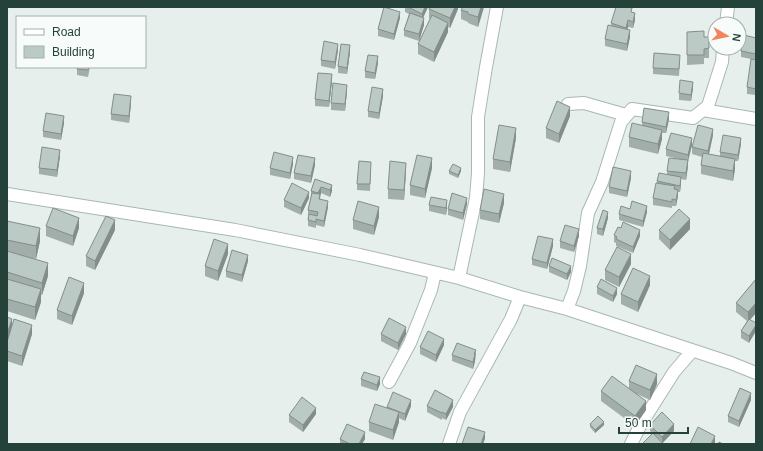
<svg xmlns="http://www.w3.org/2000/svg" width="763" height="451" font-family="Arial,sans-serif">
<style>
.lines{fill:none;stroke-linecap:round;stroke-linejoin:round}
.minor-casing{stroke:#a8b8b2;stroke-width:14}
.minor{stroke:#fff;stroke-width:12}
.wall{fill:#a1aea9}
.shaded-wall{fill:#838d89}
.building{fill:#bbcac4;stroke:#838d89}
</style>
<rect width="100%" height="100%" fill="#e6efeb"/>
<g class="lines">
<defs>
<path id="minor" d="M726 24 728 7
M568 104 584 103 626 115
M703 110 756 119
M7 194 235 230 360 255 459 278 520 297 567 309 731 363 756 373
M459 278 476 198 478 173V117L486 67 497 7
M567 309 574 291 580 266 588 213 602 182 621 122 632 109 693 118 708 106 722 62 723 48
M389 382 410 343 431 290 435 273
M449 444 460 412 511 319 520 297
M631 444 641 424 674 372 692 351"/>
</defs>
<use href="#minor" class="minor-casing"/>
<use href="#minor" class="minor"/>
</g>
<path class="wall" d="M405 7H428L423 18 424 25 419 41 404 36V30L409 14 405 12Z
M458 7V9L450 28 448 27V32L434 62 418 54V44L430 19 429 18V9Z
M484 7 478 27 468 23V22L461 19V10Z
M632 13 635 20 633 28 628 27 627 30 630 37 627 51 605 46V39L611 26V23Z
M400 18 394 40 378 36V29Z
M687 32 704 37H709V58H704V64L687 65Z
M756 38V60L741 57V51Z
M338 50 335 69 321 66V60Z
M350 52 347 74 338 73V66Z
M756 60V95L747 94V87Z
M680 61 679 76 653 74V68Z
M378 63 375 79 365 78V71Z
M77 67H90L88 77 77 75Z
M332 81 329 107 315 106V99Z
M693 88 691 101 679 100V93Z
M347 91 345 111 331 110V103Z
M383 96 379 119 368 117V111Z
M131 103 129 123 111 120V114Z
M570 116 559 143 546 138V128Z
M669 119 666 133H662V139L658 154 629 147V137L642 125V122Z
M64 123 61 140 43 137V131Z
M713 135 709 154 720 156V152L741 144 738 161H735V169L733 181 701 174V165L702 157 692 154V147Z
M516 138 510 172 493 169V159Z
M692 145 688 161V166L686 180 681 179V183L680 192H678V196L676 206H672V208L653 205V198L657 181 667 174V171L679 159 666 156V149Z
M60 156 57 177 39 174V168Z
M293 164 290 179 270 175V168Z
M315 165 311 183 294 179V173Z
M371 168 370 191 357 190V184Z
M432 168 425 198 410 195V185Z
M449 171H461L458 178 449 174Z
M406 172 404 200 388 199V189Z
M631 178 627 197 609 193V187Z
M315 179 332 191 330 197 321 193 320 199 328 207 324 227 316 225V228L308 226V210L311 197V191Z
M309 198 301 215 284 207V200Z
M504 203 499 223 480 219V210Z
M467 204 463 220 448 215V209Z
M429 205 447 207 446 215 429 211Z
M630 209 647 212 643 227 619 220V214Z
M379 217 374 235 353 229V220Z
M608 218 603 236 597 234V228Z
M7 221 40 241 36 259 27 257 48 276 42 295H41V302L35 320 7 311Z
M46 226 79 228 73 246 46 236Z
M621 228 640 236 633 253 616 246V243L614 242V235Z
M690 229 670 250 659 239V230Z
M115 230 95 270 86 266V256Z
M579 236 574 252 560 248V241Z
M553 246 547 269 532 265V259Z
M228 254 218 281 205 276V266Z
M248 261 242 282 226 277V271Z
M631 264 619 287 605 280V270Z
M549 266 571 272 567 280 549 272Z
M756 279V313L750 320 749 343 741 338V331L747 321 736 312V303Z
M650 285 638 312 621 304V294Z
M597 287 617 294 613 302 597 294Z
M84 293 72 325 57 319V310Z
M7 317 12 327 32 334 22 366 7 361Z
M381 334H406L398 350 381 341Z
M444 345 436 362 420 354V347Z
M476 350 475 361 473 369 452 361V355Z
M361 379 380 384 377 391 361 386Z
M629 381 657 384 650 400 637 394 646 410 635 426 601 401V391L629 388Z
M751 400 739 427 728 422V416Z
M411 406 405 421 399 418V422L393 440 369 431V422L387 408V407Z
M427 406 453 407 446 420 442 418V420L427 412Z
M316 414 303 432 289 422V415Z
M590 424 604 425 595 433 590 427Z
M650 425 674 431 663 443 650 431Z
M340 439H365L362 444H340Z"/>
<path class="shaded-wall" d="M425 7H428L422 20V14Z
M455 7H458V9L450 28V18Z
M481 7H484L478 27V17Z
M400 12V18L394 40V34Z
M635 13V20L633 28V22Z
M424 18V25L419 41V34Z
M628 20V27L626 34V28Z
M448 23V32L434 62V52Z
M630 30V37L627 51V44Z
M338 44V50L335 69V62Z
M350 45V52L347 74V68Z
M378 56V63L375 79V73Z
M332 74V81L329 107V101Z
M693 82V88L691 101V95Z
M347 85V91L345 111V104Z
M383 89V96L379 119V113Z
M131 96V103L129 123V116Z
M570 107V116L559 143V134Z
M669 112V119L666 133V127Z
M64 116V123L61 140V134Z
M516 128V138L510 172V162Z
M713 129V135L708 158V151Z
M662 130V139L658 154V144Z
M692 138V145L688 161V155Z
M741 138V144L738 161V155Z
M60 150V156L57 177V170Z
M293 157V164L290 179V173Z
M315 158V165L311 183V176Z
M432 158V168L425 198V189Z
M735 159V169L733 181V171Z
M688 160V166L686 180V173Z
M406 163V172L404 200V190Z
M461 168V171L458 178V175Z
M631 171V178L627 197V191Z
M681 177V183L680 192V186Z
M332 185V191L330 197V190Z
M321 187V193L318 200V193Z
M678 190V196L676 206V200Z
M309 192V198L301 215V208Z
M504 194V203L499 223V214Z
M467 198V204L463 220V213Z
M447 200V207L446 215V208Z
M328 201V207L324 227V221Z
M647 206V212L643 227V221Z
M379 207V217L374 235V226Z
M608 212V218L603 236V229Z
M79 218V228L73 246V236Z
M690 219V229L670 250V240Z
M115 220V230L95 270V261Z
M40 228V241L36 259V246Z
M579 229V236L574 252V246Z
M640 230V236L633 253V247Z
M553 239V246L547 269V263Z
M228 244V254L218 281V271Z
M631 254V264L619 287V277Z
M248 255V261L242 282V275Z
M48 263V276L42 295V283Z
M571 266V272L567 280V274Z
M650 276V285L638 312V302Z
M84 283V293L72 325V316Z
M617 288V294L613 302V296Z
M41 289V302L35 320V307Z
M756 303V313L748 322V312Z
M12 319V329L7 344V334Z
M32 325V334L22 366V356Z
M756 325V331L749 343V336Z
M406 327V334L398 350V343Z
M444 339V345L436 362V355Z
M476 350 475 361 473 369V362Z
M657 374V384L650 400V390Z
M380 377V384L377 391V385Z
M751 393V400L739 427V421Z
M411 400V406L405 421V414Z
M453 400V407L446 420V414Z
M646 401V410L635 426V416Z
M316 408V414L303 432V425Z
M399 412V422L393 440V430Z
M604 422V425L595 433V430Z
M674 424V431L662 443V437Z
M365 432V439L362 444H359Z
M485 432V439L483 444H481Z
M715 436V444H711Z"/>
<path class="building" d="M384 7 400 12 394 34 378 29Z
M408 7H425L422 14Z
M430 7H455L450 18 429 9Z
M463 7H481L478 17 468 14V12L461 10Z
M616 7H627L632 8 631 12 635 13 633 22 628 20 626 28 611 23Z
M410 13 424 18 419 34 404 30Z
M432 15 448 23 434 52 418 44Z
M608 25 630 30 627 44 605 39Z
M704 31V37H709V48L704 49V55H687V32Z
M744 35 756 38V54L741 51Z
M324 41 338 44 335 62 321 60Z
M341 44 350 45 347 68 338 66Z
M654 53 680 55 679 69 653 68Z
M368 55 378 56 375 73 365 71Z
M751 59 756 60V89L747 87Z
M77 67H89L88 70 77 69Z
M318 73 332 74 329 101 315 99Z
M680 80 693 82 691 95 679 93Z
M333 83 347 85 345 104 331 103Z
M372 87 383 89 379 113 368 111Z
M114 94 131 96 129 116 111 114Z
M557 101 570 107 559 134 546 128Z
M644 108 669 112 666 127 642 122Z
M46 113 64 116 61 134 43 131Z
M632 123 662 130 658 144 629 137Z
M499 125 516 128 510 162 493 159Z
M698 125 713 129 708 151 692 147Z
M671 133 692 138 688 155 666 149Z
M723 135 741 138 738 155 720 152Z
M42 147 60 150 57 170 39 168Z
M274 152 293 157 290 173 270 168Z
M703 153 735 159 733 171 701 165Z
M298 155 315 158 311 176 294 173Z
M417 155 432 158 425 189 410 185Z
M669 158 688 160 686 173 667 171Z
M359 161 371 162 370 184H357Z
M390 161 406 163 404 190 388 189Z
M453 164 461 168 458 175 449 171Z
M613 167 631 171 627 191 609 187Z
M659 173 681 177 680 186 657 181Z
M315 179 332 185 330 190 321 187 318 193 311 191Z
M292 183 309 192 301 208 284 200Z
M656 183 675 186 674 189 678 190 676 200 672 199V202L653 198Z
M484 189 504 194 499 214 480 210Z
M312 193 320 194 319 199 328 201 324 221 316 219V222L308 220 309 214 317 216 318 212 308 210Z
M452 193 467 198 463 213 448 209Z
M431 197 447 200 446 208 429 205Z
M358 201 379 207 374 226 353 220Z
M632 201 647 206 643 221 619 214 621 206 630 209Z
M53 208 79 218 73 236 46 226Z
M679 209 690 219 670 240 659 230Z
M603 210 608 212 603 229 597 228Z
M106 216 115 220 95 261 86 256Z
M7 221 40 228 36 246 7 240Z
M623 222 640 230 633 247 616 239 617 237 614 235 618 227 621 228Z
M565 225 579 229 574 246 560 241Z
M538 236 553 239 547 263 532 259Z
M214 239 228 244 218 271 205 266Z
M617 247 631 254 619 277 605 270Z
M232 250 248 255 242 275 226 271Z
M7 251 48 263 42 283 7 272Z
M552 258 571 266 567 274 549 266Z
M633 268 650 276 638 302 621 294Z
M69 277 84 283 72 316 57 310Z
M7 279 41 289 35 307 7 299Z
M601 279 617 288 613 296 597 287Z
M756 279V303L748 312 736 303Z
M7 317 12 319 7 334Z
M389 318 406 327 398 343 381 334Z
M14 319 32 325 22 356 7 351V342Z
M749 319 756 323V325L749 336 741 331Z
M428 331 444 339 436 355 420 347Z
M457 343 476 350 474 354H475L473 362 452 355Z
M636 365 657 374 650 390 629 381Z
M364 372 380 377 377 385 361 379Z
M612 376 646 401 635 416 601 391Z
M740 388 751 393 739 421 728 416Z
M435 390 453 400 446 414 442 412V413L427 406Z
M393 392 411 400 405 414 387 407Z
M302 397 316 408 303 425 289 415Z
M375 404 399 412 393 430 369 422Z
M662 412 674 424 662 437 650 425Z
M598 416 604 422 595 430 590 424Z
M347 424 365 432 359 444H350L340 439Z
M468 427 485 432 481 444H462Z
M698 427 715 436 711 444H690Z
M653 433 663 444H642Z
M719 442 723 444H718Z"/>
<rect width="763" height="451" fill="none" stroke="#24423a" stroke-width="16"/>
<rect x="16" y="16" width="130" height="52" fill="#f7fbf9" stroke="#a3b1ad"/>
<rect x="24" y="29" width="20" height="6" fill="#ffffff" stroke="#a3b1ad"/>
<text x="52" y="36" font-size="12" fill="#24423a">Road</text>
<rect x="24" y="46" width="20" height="12" fill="#bbcac4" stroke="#a3b1ad"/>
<text x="52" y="56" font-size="12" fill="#24423a">Building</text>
<g transform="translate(727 36) rotate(99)"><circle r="19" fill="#f7fbf9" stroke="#a3b1ad"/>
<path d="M0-3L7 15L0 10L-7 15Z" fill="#f4845f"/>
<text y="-6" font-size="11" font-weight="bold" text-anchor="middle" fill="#24423a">N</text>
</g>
<path d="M619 427v6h69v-6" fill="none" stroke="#24423a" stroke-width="2"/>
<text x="625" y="427" font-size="12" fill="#24423a" stroke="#f7fbf9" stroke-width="3" paint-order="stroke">50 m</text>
</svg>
